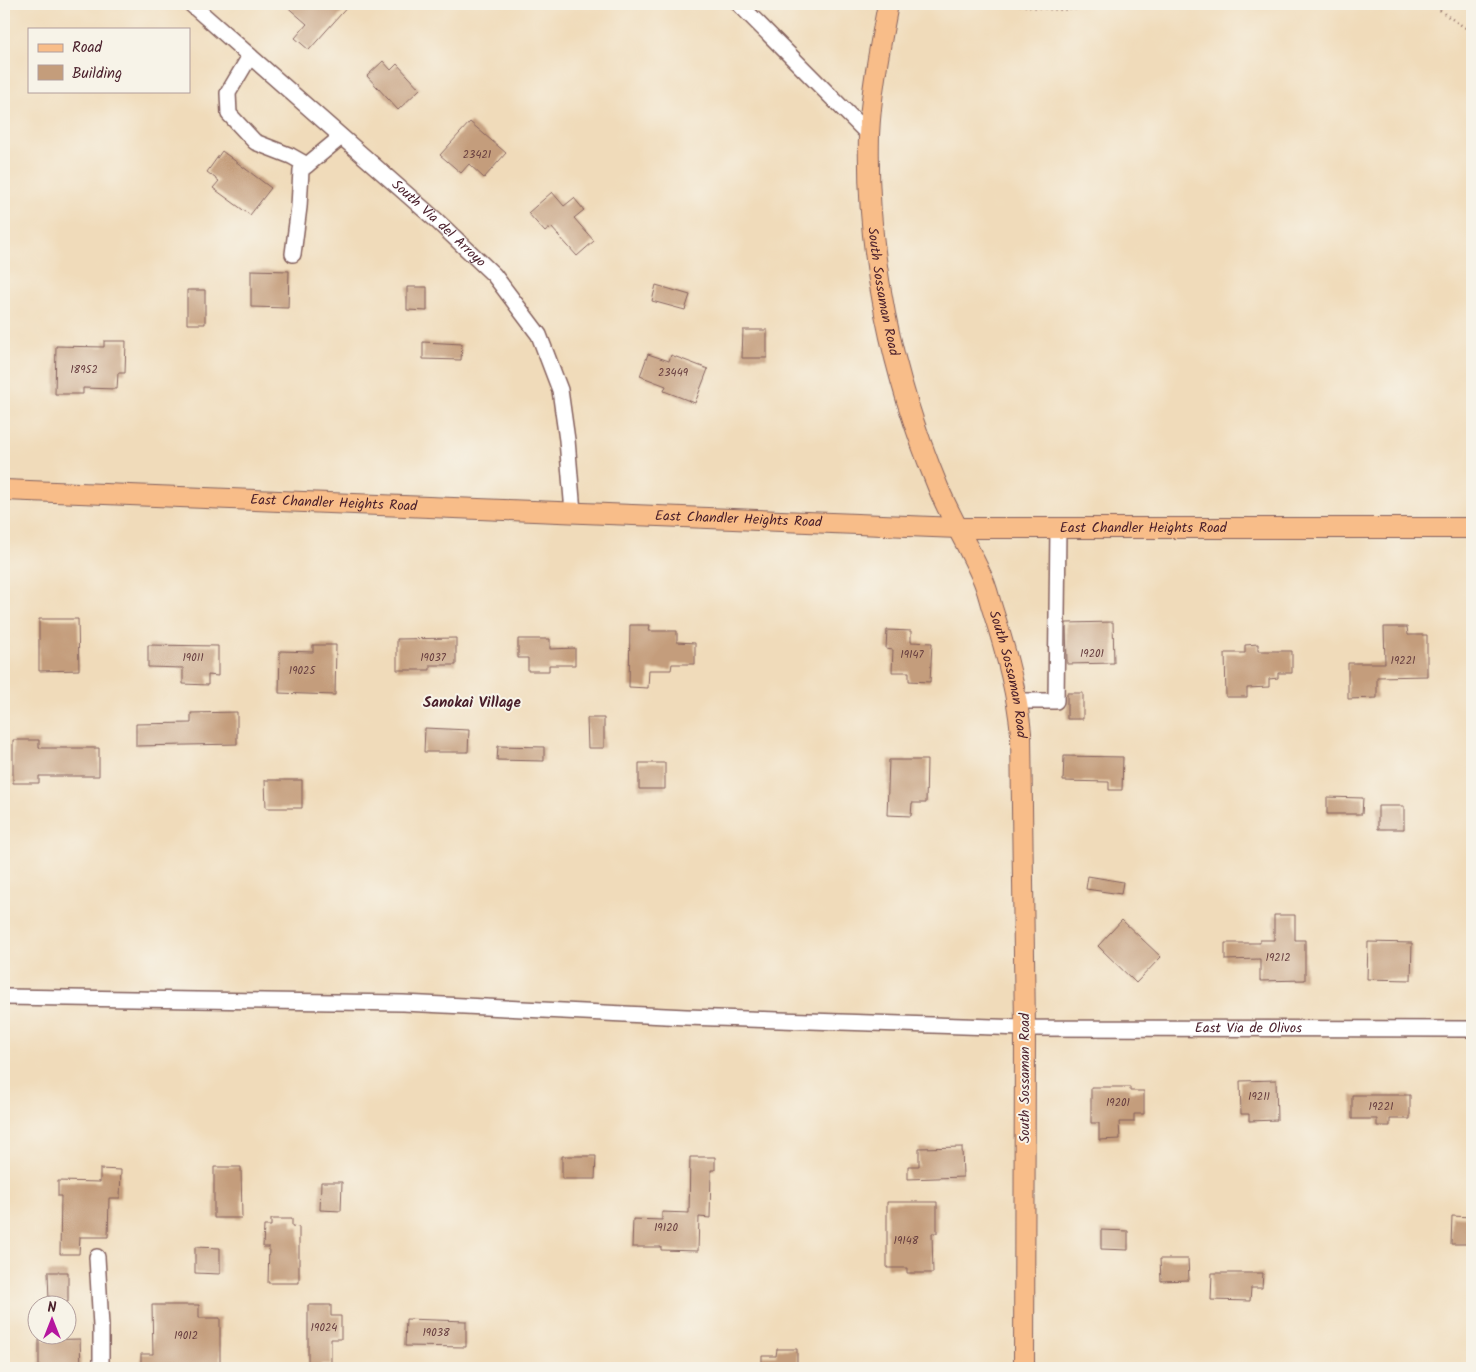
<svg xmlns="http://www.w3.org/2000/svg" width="1476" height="1372" font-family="Kalam,sans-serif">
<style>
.building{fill:#c49d7b}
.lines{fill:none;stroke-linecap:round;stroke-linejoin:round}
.minor-casing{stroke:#84615d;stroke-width:18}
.major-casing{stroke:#84615d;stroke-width:22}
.path{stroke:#84615d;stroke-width:2.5;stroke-dasharray:1 4;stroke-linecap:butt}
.minor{stroke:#fff;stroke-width:15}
.major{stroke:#f8bd89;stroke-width:20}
.labels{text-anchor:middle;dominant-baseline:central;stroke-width:4;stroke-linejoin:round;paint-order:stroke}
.number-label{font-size:11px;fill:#683e3f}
.street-label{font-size:14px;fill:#4a1f2b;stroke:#f7f3e8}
.neighbourhood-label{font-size:15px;font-weight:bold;fill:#4a1f2b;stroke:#f7f3e8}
</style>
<rect width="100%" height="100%" fill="#f7f3e8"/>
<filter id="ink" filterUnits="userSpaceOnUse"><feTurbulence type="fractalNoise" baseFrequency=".02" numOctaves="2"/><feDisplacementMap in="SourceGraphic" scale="10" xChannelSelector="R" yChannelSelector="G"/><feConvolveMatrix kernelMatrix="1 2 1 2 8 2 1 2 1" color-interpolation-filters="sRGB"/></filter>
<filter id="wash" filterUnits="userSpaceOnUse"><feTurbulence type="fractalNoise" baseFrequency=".0096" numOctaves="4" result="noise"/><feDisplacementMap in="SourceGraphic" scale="20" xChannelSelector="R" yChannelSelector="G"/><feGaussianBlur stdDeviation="1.12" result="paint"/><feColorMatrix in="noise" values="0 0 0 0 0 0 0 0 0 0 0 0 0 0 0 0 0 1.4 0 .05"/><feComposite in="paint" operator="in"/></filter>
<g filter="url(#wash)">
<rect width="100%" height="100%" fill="#f0dbba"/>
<g id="blocks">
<path class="building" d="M284 4H350L309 50 295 38 307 24Z
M383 61 391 70 397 64 420 89 398 110 367 76Z
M470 122 506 153 484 178 469 164 461 173 440 155Z
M222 151 271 188 250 215 213 188 219 181 207 172Z
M552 192 564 206 574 198 584 210 574 218 594 241 577 256 551 227 545 232 528 213Z
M251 270 289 271 288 308 251 307Z
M656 285 690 295 685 310 652 301Z
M407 287H427V311L407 310Z
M187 290H205V324H187Z
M743 330H767V358H742Z
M104 341H126L125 373H118L117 389 83 388V394H55L56 346 104 347Z
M423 342 462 344 461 360 423 359Z
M648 354 669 361 671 355 708 369 695 403 664 391 666 386 640 376Z
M39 619H78L79 670 39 671Z
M1113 622 1114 663 1067 664 1066 623Z
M630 625H650L649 631H677V642L695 643V664H672L671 670H649L648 688 629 687Z
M1384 627H1407L1408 635H1427V676L1377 677V698L1348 699V663H1385Z
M887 630 911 631V642L932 643 930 682 909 681V672H892L893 650 886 649Z
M456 638V665H430V670H397V639Z
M518 639H550V649L575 648V665H549V671H528V658H518Z
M1258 644V651H1292V673H1278V678L1269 679V687L1247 688V697H1226L1225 653H1245V645Z
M148 645 218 646V676L208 675V685L183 684V668L148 667Z
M313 645H336L335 695 279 693 280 651 313 652Z
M1067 693H1083V719H1067Z
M237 712V744L136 746V724L191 723V713Z
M587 718H604V748H588Z
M425 728 469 730 468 752H424Z
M13 740H39V748H99V776H39V783H13Z
M498 746 544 747V761L497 760Z
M1064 756 1123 757 1122 790H1109V782L1063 781Z
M889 760H927L926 803H912L911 816 887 815Z
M639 763H665V789H639Z
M265 780H302V808H266Z
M1327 797 1363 798 1362 814H1327Z
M1378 806H1404V829H1378Z
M1088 876 1123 882 1121 894 1086 889Z
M1274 915H1295V940H1305V980L1260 981V959L1225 960V943H1260V940H1274Z
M1122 920 1161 957 1136 983 1098 946Z
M1368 942 1412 943 1411 980 1367 979Z
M1276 1080 1277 1120 1249 1121V1114H1241L1240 1081Z
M1091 1087H1130V1091H1144V1114H1134V1122H1119L1120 1139 1099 1140V1123H1091Z
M1352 1095H1410V1119H1390V1126H1377V1119H1352Z
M962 1147 963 1177 908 1179V1166H919V1148Z
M562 1156H596L595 1179H562Z
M690 1157H715V1170H711L710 1218 699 1217 698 1251 661 1250V1247H632L633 1219 662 1220V1212L689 1213Z
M214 1167H241L242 1218H214Z
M100 1169 121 1170 120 1198H109L108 1237H80L79 1254H60L61 1196H58V1181L100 1182Z
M321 1182H342L341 1211 320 1210Z
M887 1202H937V1233H932L933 1273H907V1268H887Z
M1452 1216 1472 1217V1244H1451Z
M271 1219H292V1226L299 1227V1283H268L269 1247H263L264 1226H271Z
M1101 1230 1128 1231V1250L1101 1249Z
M195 1247 220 1248V1274L195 1273Z
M1160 1259H1188L1189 1280 1161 1281Z
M48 1272H68V1302H49Z
M1212 1273H1263L1262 1288H1251L1250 1301 1211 1300Z
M152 1305H199V1318H220V1366H141V1354H153Z
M308 1305H331V1316H341V1339H331V1364H321V1368H308Z
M406 1319 466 1321V1347L405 1346Z
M80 1339 81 1368H39V1340Z
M777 1349H797V1368H762V1356H776Z"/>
</g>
</g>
<g filter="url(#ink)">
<use href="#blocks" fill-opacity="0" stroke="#84615d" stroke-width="1"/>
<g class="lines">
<defs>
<g id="minor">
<path id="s1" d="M191 4 436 220 494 275 539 335 560 390 567 440 573 512"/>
<path d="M739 4 869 135"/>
<path d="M250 56 228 93 229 114 255 142 291 156 307 165"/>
<path d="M293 254 299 207 301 170 341 137"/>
<path d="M1017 701H1056L1058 528"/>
<path id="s2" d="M4 997 403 1003 686 1017 1025 1028 1472 1029"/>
<path d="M97 1257 101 1326V1368"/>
</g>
<g id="major">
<path id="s3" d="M888 4C880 47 871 91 869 135 866 255 892 376 938 487 950 517 968 545 981 575 987 587 989 599 993 611 1006 651 1017 692 1021 733L1025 1028 1024 1368"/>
<path id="s4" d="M4 490 958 528H1472"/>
</g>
</defs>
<use href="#minor" class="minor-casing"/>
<use href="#major" class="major-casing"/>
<path class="path" d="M1015 4C1042 9 1070 14 1097 4
M1432 4 1449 17 1472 32"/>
<use href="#minor" class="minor"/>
<use href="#major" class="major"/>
</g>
</g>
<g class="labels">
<g class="number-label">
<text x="477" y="155">23421</text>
<text x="84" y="370">18952</text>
<text x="673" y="373">23449</text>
<text x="1092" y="654">19201</text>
<text x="912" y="655">19147</text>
<text x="193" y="658">19011</text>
<text x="433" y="658">19037</text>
<text x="1403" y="661">19221</text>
<text x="302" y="671">19025</text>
<text x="1278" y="958">19212</text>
<text x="1259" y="1097">19211</text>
<text x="1118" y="1103">19201</text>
<text x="1381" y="1107">19221</text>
<text x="666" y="1228">19120</text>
<text x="906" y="1241">19148</text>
<text x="324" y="1328">19024</text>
<text x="436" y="1333">19038</text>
<text x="186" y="1336">19012</text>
</g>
<g class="street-label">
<text stroke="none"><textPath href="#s1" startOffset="331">South Via del Arroyo</textPath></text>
<text stroke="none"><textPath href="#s3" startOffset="290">South Sossaman Road</textPath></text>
<text stroke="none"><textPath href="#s4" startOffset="330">East Chandler Heights Road</textPath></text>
<text stroke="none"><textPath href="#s4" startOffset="735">East Chandler Heights Road</textPath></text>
<text stroke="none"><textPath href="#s4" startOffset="1140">East Chandler Heights Road</textPath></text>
<text stroke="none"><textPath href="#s3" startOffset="695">South Sossaman Road</textPath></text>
<text stroke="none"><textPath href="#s2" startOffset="1245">East Via de Olivos</textPath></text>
<text transform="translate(1025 1078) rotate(-90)">South Sossaman Road</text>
</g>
<g class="neighbourhood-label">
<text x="472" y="703">Sanokai Village</text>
</g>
</g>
<rect width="1476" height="1372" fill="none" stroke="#f7f3e8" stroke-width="20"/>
<rect x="28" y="28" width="162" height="65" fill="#f7f3e8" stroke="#b29e9c"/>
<rect x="38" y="44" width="25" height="8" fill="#f8bd89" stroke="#b29e9c"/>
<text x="72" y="52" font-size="15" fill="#4a1f2b">Road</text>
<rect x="38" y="65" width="25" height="15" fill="#c49d7b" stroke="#b29e9c"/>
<text x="72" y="78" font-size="15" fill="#4a1f2b">Building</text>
<g transform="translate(52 1320)"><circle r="24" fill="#f7f3e8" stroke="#b29e9c"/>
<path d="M0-4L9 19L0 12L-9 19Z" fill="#b5179e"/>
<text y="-8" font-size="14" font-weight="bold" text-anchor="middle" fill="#4a1f2b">N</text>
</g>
</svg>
